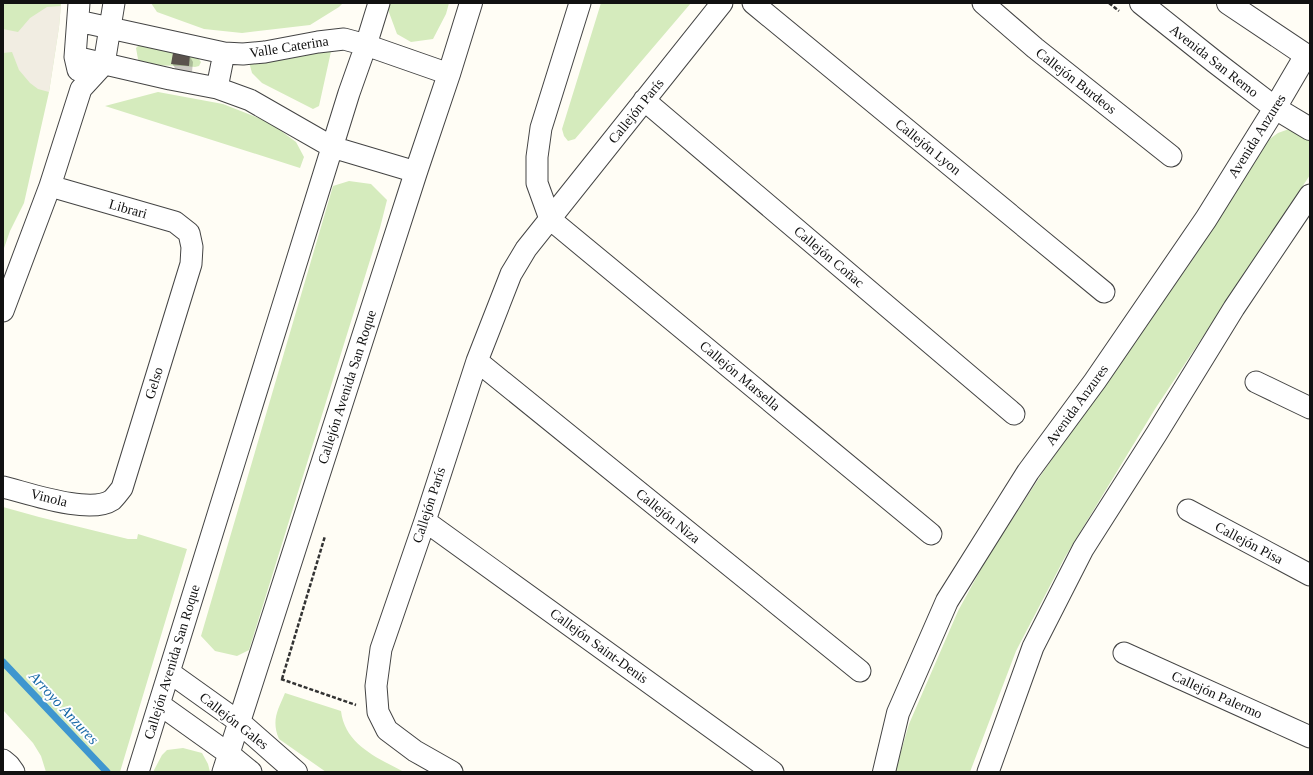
<svg xmlns="http://www.w3.org/2000/svg" width="1313" height="775" font-family="'Times New Roman',serif">
<style>
.green{fill:#d5ebbd}
.plaza{fill:#f1ede2}
.shadow{fill:#0003}
.lines{fill:none;stroke-linecap:round;stroke-linejoin:round}
.stream{stroke:#3f96cf;stroke-width:7}
.building{fill:#5a524d}
.minor-casing{stroke:#444;stroke-width:23}
.tertiary-casing{stroke:#444;stroke-width:24}
.path{stroke:#333;stroke-width:2.5;stroke-dasharray:4 2;stroke-linecap:butt}
.minor{stroke:#fff;stroke-width:21}
.tertiary{stroke:#fff;stroke-width:22}
.labels{text-anchor:middle;dominant-baseline:central;stroke-width:4;stroke-linejoin:round;paint-order:stroke}
.street-label{font-size:14px;fill:#111;stroke:#fff}
.water-label{font-size:15px;font-style:italic;fill:#1768a6;stroke:#fff}
</style>
<rect width="100%" height="100%" fill="#fffdf5"/>
<path class="green" d="M3 3H61L59 27 49 92 24 203 10 231 3 251Z
M151 3H343L339 7 310 25 242 33 204 29 157 12Z
M389 3H449L446 14 433 39 411 42 397 34 387 7Z
M601 3H691L575 139 568 141 564 136 562 129Z
M140 44 197 57 201 62 199 66 195 67 185 66 142 65 138 59 136 48Z
M332 47 319 106 313 109 262 83 252 73 249 62Z
M158 92 223 104 269 122 296 142 304 157 300 168 105 106Z
M1289 129 1307 136 1310 142V175L1155 409 1065 557 1016 651 970 772H895L909 724 958 611 987 558 1043 472 1193 259 1267 141 1278 133Z
M349 181 371 184 387 200 380 228 249 650 237 656 215 651 201 636 333 186Z
M3 507 39 517 128 539H137L138 534 187 549 120 772H46L41 756 33 743 3 710Z
M285 693 341 711C345 745 378 758 404 772H326L279 739C271 720 278 710 285 693Z
M183 748 202 753 208 764 210 772H153L162 755 167 750Z"/>
<path class="plaza" d="M61 6 59 27 49 92 38 89 30 83 19 70 12 52 3 53V29L18 32 30 18 47 7Z"/>
<path class="shadow" d="M189 55 193 62 192 72 176 70 172 63Z"/>
<g class="lines">
<path class="stream" d="M3 662 107 772"/>
</g>
<path class="building" d="M173 53 190 54 189 66 171 64Z"/>
<g class="lines">
<defs>
<path id="minor" d="M580 3 541 128 537 157V183L550 219 931 534
M753 3 1104 292
M983 3 1035 48 1171 156
M78 21 224 53 243 54 265 52 318 42 344 39 366 45 449 74
M75 57 170 79 217 88 250 100 332 147 416 172
M78 70 75 57 79 3
M217 88 224 53
M644 100 1014 414
M3 311 50 186 81 89 104 64 114 3
M477 361 860 671
M1256 382 1310 408
M3 487C28 493 90 515 112 500 115 497 119 492 122 488L191 264 192 247 189 233 175 222 50 186
M1188 510 1310 575
M425 521 773 772
M1124 653 1310 737
M169 672 239 722 223 772
M159 704 229 754 251 772
M3 760 9 765 14 772
M138 772 349 93 366 45 379 3
M452 772 415 751 387 730 378 712 376 686 381 649 425 521 477 361 511 274 526 249 722 3
M988 772 1033 647 1083 549 1157 433 1234 308 1310 195"/>
<path id="tertiary" d="M1141 3 1215 62 1275 108 1310 129
M1228 3 1310 58
M296 772 239 722 416 172 449 74 471 3
M884 772 898 713 947 601 1028 472 1095 381 1206 219 1275 108 1306 55"/>
</defs>
<use href="#minor" class="minor-casing"/>
<use href="#tertiary" class="tertiary-casing"/>
<path class="path" d="M1109 3 1119 11
M281 679 356 705
M282 679 325 536"/>
<use href="#minor" class="minor"/>
<use href="#tertiary" class="tertiary"/>
</g>
<g class="labels">
<g class="street-label">
<text transform="translate(289 47) rotate(-9)">Valle Caterina</text>
<text transform="translate(1214 61) rotate(38)">Avenida San Remo</text>
<text transform="translate(1076 81) rotate(38)">Callejón Burdeos</text>
<text transform="translate(636 111) rotate(-51)">Callejón París</text>
<text transform="translate(1257 136) rotate(-58)">Avenida Anzures</text>
<text transform="translate(928 147) rotate(39)">Callejón Lyon</text>
<text transform="translate(128 209) rotate(16)">Librari</text>
<text transform="translate(829 257) rotate(40)">Callejón Coñac</text>
<text transform="translate(740 376) rotate(40)">Callejón Marsella</text>
<text transform="translate(154 383) rotate(-73)">Gelso</text>
<text transform="translate(347 387) rotate(-72)">Callejón Avenida San Roque</text>
<text transform="translate(1077 405) rotate(-54)">Avenida Anzures</text>
<text transform="translate(49 498) rotate(14)">Vinola</text>
<text transform="translate(429 505) rotate(-72)">Callejón París</text>
<text transform="translate(668 516) rotate(39)">Callejón Niza</text>
<text transform="translate(1249 543) rotate(28)">Callejón Pisa</text>
<text transform="translate(599 646) rotate(36)">Callejón Saint-Denis</text>
<text transform="translate(172 662) rotate(-73)">Callejón Avenida San Roque</text>
<text transform="translate(1217 695) rotate(24)">Callejón Palermo</text>
<text transform="translate(234 721) rotate(38)">Callejón Gales</text>
</g>
<g class="water-label">
<text transform="translate(64 708) rotate(47)">Arroyo Anzures</text>
</g>
</g>
<rect width="1313" height="775" fill="none" stroke="#111111" stroke-width="8"/>
</svg>
